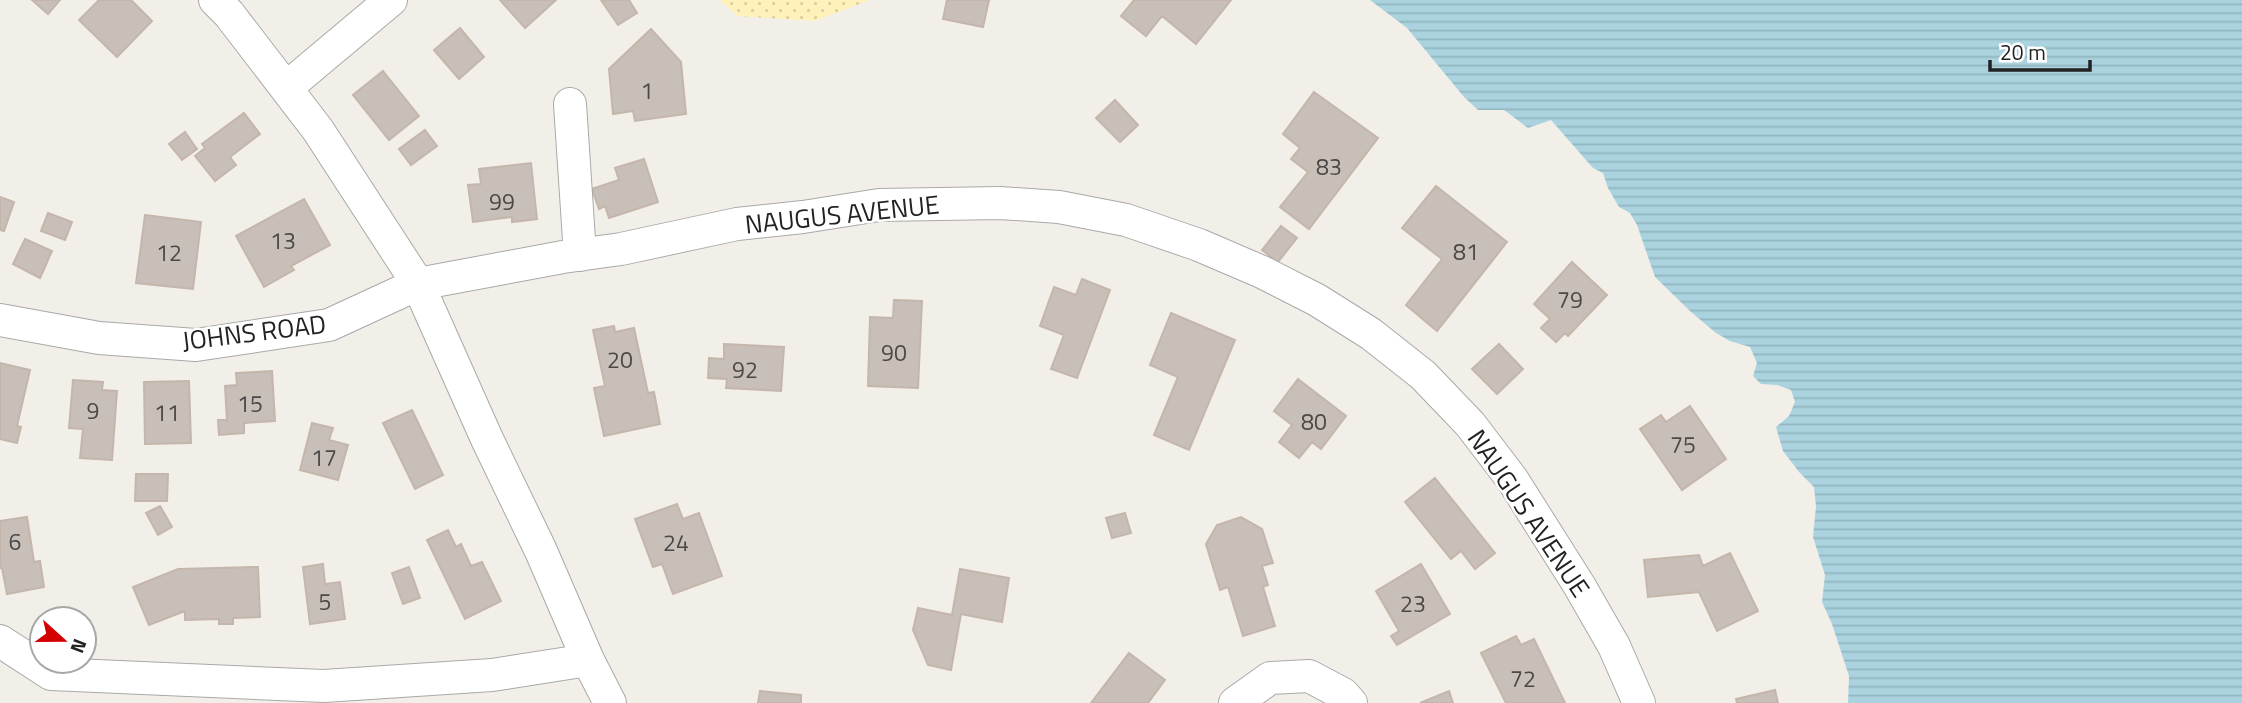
<svg xmlns="http://www.w3.org/2000/svg" width="2242" height="703" font-family="'Titillium Web',sans-serif">
<style>
.sand{fill:url(#sand-dots)}
.water{fill:url(#water-rules)}
.building{fill:#c7bfb8;stroke:#c4b6ab;stroke-width:2}
.lines{fill:none;stroke-linecap:round;stroke-linejoin:round}
.minor-casing{stroke:#a9a9a9;stroke-width:34}
.minor{stroke:#fff;stroke-width:32}
.labels{text-anchor:middle;dominant-baseline:central;stroke-width:5;stroke-linejoin:round;paint-order:stroke}
.number-label{font-size:23px;fill:#4b4948}
.street-label{font-size:26px;fill:#222;stroke:#fff}
</style>
<defs>
<pattern id="sand-dots" width="8" height="8" patternUnits="userSpaceOnUse" patternTransform="scale(1.75)"><rect width="8" height="8" fill="#fff1ba"/><path d="M2 2h.1M6 6h.1" fill="none" stroke="#dacea0" stroke-width="1.8" stroke-linecap="round"/></pattern>
<pattern id="water-rules" width="6" height="5" patternUnits="userSpaceOnUse" patternTransform="scale(1.75)"><rect width="6" height="5" fill="#aad3df"/><path d="M0 2.5h6" fill="none" stroke="#92b5bf"/></pattern>
</defs>
<rect width="100%" height="100%" fill="#f2efe9"/>
<path class="sand" d="M720 0H870L814 21 738 16Z"/>
<path class="water" d="M1370 0H2242V703H1848L1849 676 1832 624 1822 602 1825 575 1813 537 1816 506 1814 487 1799 472 1783 451 1776 427 1789 416 1795 402 1791 390 1777 385 1761 384 1753 376 1757 363 1750 347 1730 341 1716 333 1691 312 1655 277 1637 225 1630 213 1619 207 1608 188 1603 173 1593 168 1551 120 1528 128 1504 110H1478L1464 97 1407 28Z"/>
<path class="building" d="M32 0H60L48 14Z
M99 0H131L152 21 117 57 79 20Z
M500 0H556L525 28Z
M601 0H629L637 13 618 25Z
M947 0H989L983 27 943 19Z
M1134 0H1231L1196 44 1162 16 1146 36 1121 16Z
M460 28 484 57 459 79 434 50Z
M651 29 681 62 686 114 635 121 633 111 613 114 609 69Z
M383 71 419 116 389 140 353 95Z
M1314 92 1378 138 1309 229 1280 207 1308 172 1291 159 1300 148 1283 134Z
M1115 100 1138 125 1120 142 1096 118Z
M244 113 260 134 230 157 236 165 215 181 195 156 205 148 202 144Z
M425 130 437 146 411 165 399 149Z
M185 132 197 149 182 160 169 144Z
M644 159 658 202 609 218 605 206 599 209 592 189 619 180 615 168Z
M531 163 537 219 512 222V217L473 222 468 185 481 184 479 169Z
M1436 186 1507 242 1437 331 1406 305 1442 259 1402 228Z
M0 197 14 202 4 231 0 230Z
M304 199 330 245 291 266 294 270 264 287 236 236Z
M48 213 72 222 65 240 41 231Z
M145 215 201 222 193 289 136 283Z
M1281 226 1297 238 1278 262 1262 250Z
M25 239 52 251 40 278 13 264Z
M1572 262 1607 295 1568 336 1565 333 1556 342 1541 328 1550 319 1534 304Z
M1082 279 1110 290 1077 378 1051 369 1064 335 1040 326 1054 287 1076 295Z
M894 300 922 301 918 388 868 386 870 317 893 318Z
M1171 313 1235 340 1189 450 1154 435 1178 377 1150 365Z
M614 326 615 332 634 328 648 393 654 392 660 424 604 436 594 388 605 386 593 330Z
M724 344 784 347 781 391 726 388 727 379 708 378 709 358 724 359Z
M1499 344 1523 369 1497 394 1472 369Z
M0 363 30 370 17 426 21 427 17 443 0 439Z
M272 371 275 421 244 423V433L219 435 218 420H227L225 386 237 385 236 373Z
M1298 379 1346 416 1321 449 1312 442 1299 458 1279 442 1292 425 1274 411Z
M73 380 103 382 102 390 117 391 112 460 80 458 83 429 69 428Z
M189 381 191 443 145 444 144 382Z
M1690 406 1726 459 1682 490 1640 429 1661 415 1666 422Z
M412 410 443 475 415 489 383 423Z
M312 423 333 428 329 440 348 445 338 480 300 470Z
M136 474H168L167 501H135Z
M1435 478 1495 553 1475 569 1461 551 1451 559 1405 502Z
M677 504 683 519 699 513 722 576 673 594 662 564 653 567 635 519Z
M160 506 172 527 158 535 146 513Z
M1125 513 1131 533 1112 538 1106 518Z
M27 517 34 562 40 561 44 587 7 594 2 568H0V521Z
M1241 517 1262 529 1273 563 1262 566 1268 585 1263 587 1275 626 1243 636 1228 587 1220 590 1206 544 1217 525Z
M448 530 456 547 461 544 471 566 482 562 501 601 465 619 427 540Z
M1730 553 1758 611 1717 631 1699 592 1648 597 1644 560 1699 555 1703 566Z
M323 564 325 584 340 582 345 619 310 624 303 567Z
M1421 564 1450 614 1397 645 1391 636 1399 631 1376 591Z
M258 567 260 617 233 618V624H219V619L185 620V611L149 625 133 587 178 569Z
M409 567 420 598 403 604 392 573Z
M960 569 1009 578 1002 622 961 614 951 670 928 665 913 630 918 608 952 615Z
M1516 636 1521 645 1534 639 1565 703H1506L1481 653Z
M1129 653 1165 680 1148 703H1091Z
M1775 690 1778 703H1737L1736 699Z
M760 691 801 695V703H758Z
M1449 691 1453 703H1420Z"/>
<g class="lines">
<defs>
<path id="minor" d="M215 0 229 14 318 130 418 284 487 439 541 551 588 660 610 703
M286 88 391 0
M570 104 580 255
M0 320 99 338 196 345 329 325 418 284 563 257 621 249 737 224 803 217 879 205 1000 203 1059 207 1126 220 1199 245 1262 272 1317 300 1371 334 1423 375 1470 424 1512 479 1579 585 1614 646 1639 703
M0 641 51 674 324 686 492 675 588 660
M1235 703 1270 678 1309 676 1343 694 1351 703"/>
</defs>
<use href="#minor" class="minor-casing"/>
<use href="#minor" class="minor"/>
</g>
<g class="labels">
<g class="number-label">
<text x="647" y="90">1</text>
<text x="1329" y="166">83</text>
<text x="502" y="201">99</text>
<text x="283" y="240">13</text>
<text x="1466" y="251">81</text>
<text x="169" y="252">12</text>
<text x="1570" y="299">79</text>
<text x="894" y="352">90</text>
<text x="620" y="359">20</text>
<text x="745" y="369">92</text>
<text x="250" y="403">15</text>
<text x="93" y="410">9</text>
<text x="167" y="412">11</text>
<text x="1314" y="421">80</text>
<text x="1683" y="444">75</text>
<text x="324" y="457">17</text>
<text x="15" y="541">6</text>
<text x="676" y="542">24</text>
<text x="325" y="601">5</text>
<text x="1413" y="603">23</text>
<text x="1523" y="678">72</text>
</g>
<g class="street-label">
<text transform="translate(842 214) rotate(-6)">NAUGUS AVENUE</text>
<text transform="translate(254 332) rotate(-7)">JOHNS ROAD</text>
<text transform="translate(1529 513) rotate(56)">NAUGUS AVENUE</text>
</g>
</g>
<g transform="translate(63 640) rotate(111)"><circle r="33" fill="#ffffff" stroke="#a7a7a7" stroke-width="2"/>
<path d="M0-5L12 26L0 18L-12 26Z" fill="#d40000"/>
<text y="-10" font-size="19" font-weight="bold" text-anchor="middle" fill="#222222">N</text>
</g>
<path d="M1990 60v10h100v-10" fill="none" stroke="#222222" stroke-width="3.5"/>
<text x="2000" y="60" font-size="21" fill="#222222" stroke="#ffffff" stroke-width="5" paint-order="stroke">20 m</text>
</svg>
